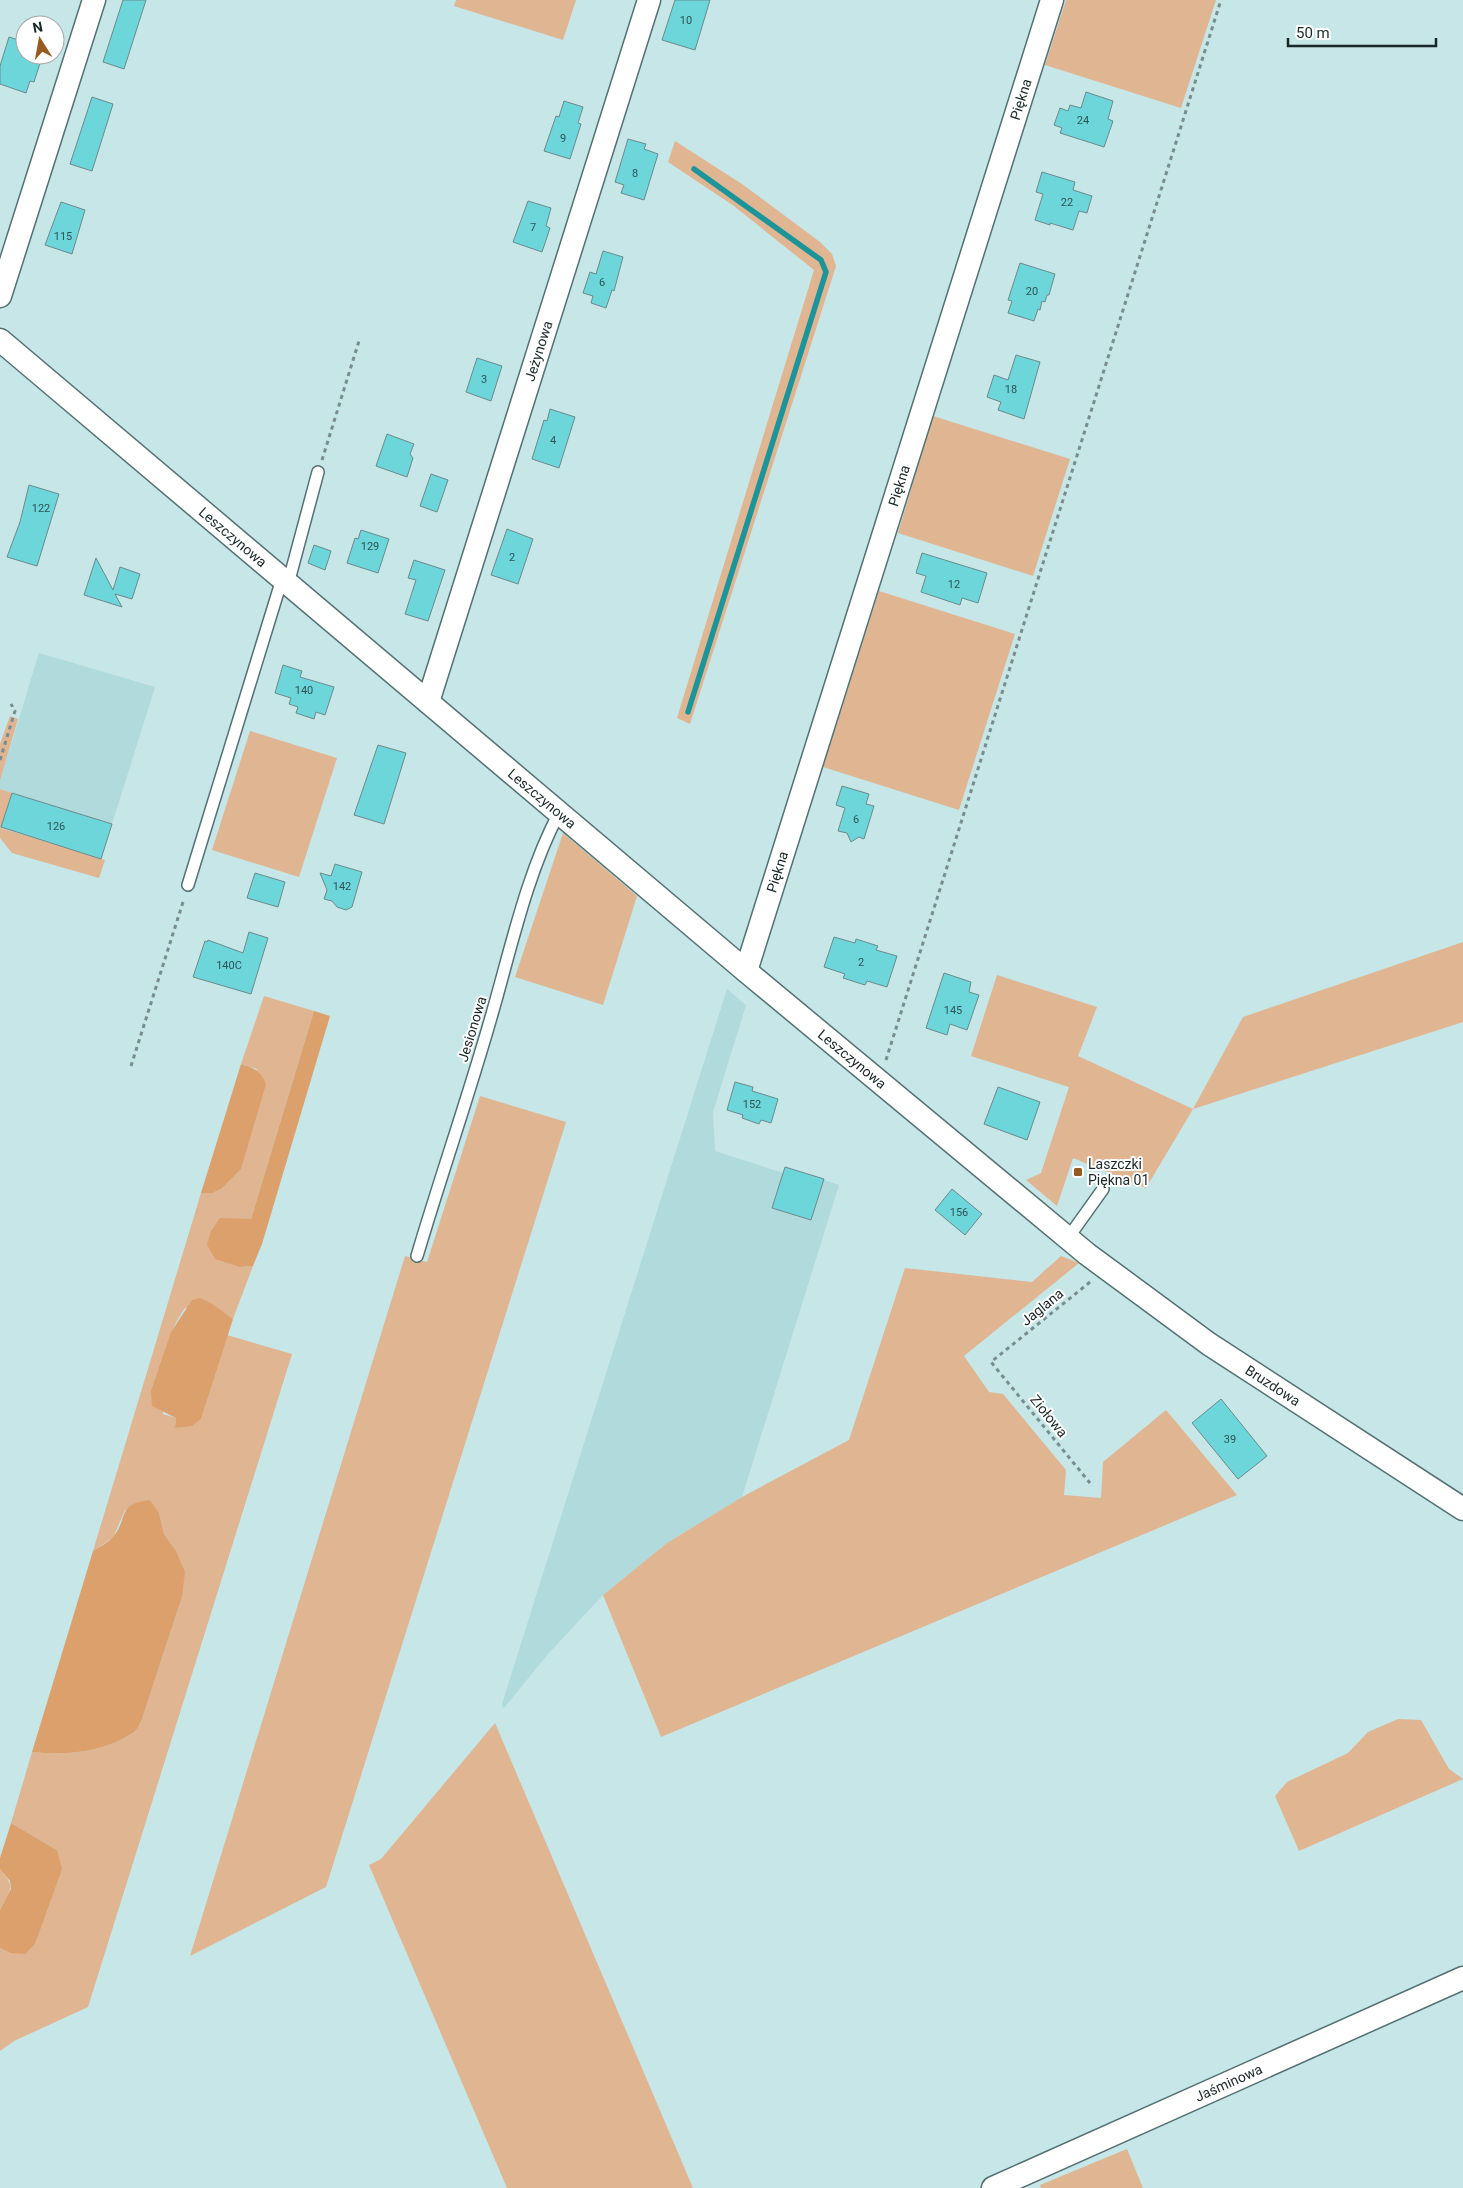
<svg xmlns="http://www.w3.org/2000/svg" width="1463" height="2188" font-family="Roboto,sans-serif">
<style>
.built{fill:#b1dadc}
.green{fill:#e0b592}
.forest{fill:#dca06d}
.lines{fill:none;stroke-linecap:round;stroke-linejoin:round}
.stream{stroke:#1b959a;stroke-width:5.5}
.building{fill:#6cd6db;stroke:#6c8a8b}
.lane-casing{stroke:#547072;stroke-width:14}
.street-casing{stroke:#547072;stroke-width:25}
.path{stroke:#778d8e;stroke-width:3;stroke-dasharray:4 4;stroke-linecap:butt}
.lane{stroke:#fff;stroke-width:11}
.street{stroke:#fff;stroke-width:22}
.poi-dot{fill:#985b1f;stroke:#fff;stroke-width:2}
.labels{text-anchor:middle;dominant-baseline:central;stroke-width:4;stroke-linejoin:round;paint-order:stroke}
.number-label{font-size:11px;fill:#2f5354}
.street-label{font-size:14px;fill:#1b2727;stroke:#fff}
.poi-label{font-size:14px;fill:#1b2727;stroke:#fff;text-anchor:start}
</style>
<rect width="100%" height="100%" fill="#c6e6e7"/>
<path class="built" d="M39 653 155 687 101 859 1 827 11 793 0 789V781Z
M727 989 746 1005 713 1112 715 1151 783 1173 785 1167 839 1185 742 1497 667 1543 603 1595 548 1654 503 1709 502 1704Z"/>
<path class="green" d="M456 0H576L563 40 454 6Z
M1066 0H1216L1181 108 1045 65Z
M675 141 742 184 820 242 832 254 836 266 690 724 677 718 814 270 734 206 668 162Z
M933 416 1070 459 1033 576 898 533Z
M879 591 1015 634 959 810 823 767Z
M10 716 18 719 0 781V744Z
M250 731 337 758 299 877 212 850Z
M0 789 12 793 1 828 105 860 99 878 12 853 0 838Z
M563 833 637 896 603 1005 515 977Z
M1463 942V1022L1193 1109 1146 1188 1073 1158 1057 1206 1026 1180 1041 1173 1069 1087 971 1056 997 975 1097 1007 1078 1056 1193 1109 1243 1017Z
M264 996 314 1011 251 1219 240 1267 253 1266 233 1319 223 1312 185 1308C159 1346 163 1370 163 1414L176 1418 175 1428 201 1419 227 1335 292 1354 88 2007 14 2041 0 2051V1948L10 1953 35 1944 44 1915 57 1850 11 1823 32 1752C65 1756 106 1752 134 1732 137 1729 140 1724 142 1719L182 1597 175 1549 164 1534 159 1513 125 1510 113 1538 93 1551 201 1193H212L257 1069 241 1064Z
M480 1096 566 1122 326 1887 190 1956 405 1256 427 1262Z
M1061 1256 1079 1263 964 1356 989 1392 1003 1394 1066 1470 1064 1495 1101 1498 1103 1462 1166 1410 1237 1495 661 1737 603 1595 667 1543 742 1497 849 1440 905 1268 1032 1282Z
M1398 1719 1421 1720 1449 1769 1463 1779 1299 1851 1275 1796 1287 1782 1348 1753 1368 1732Z
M495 1723 693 2188H507L369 1865 381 1859Z
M0 1869C16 1888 11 1889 0 1910Z
M1127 2149 1143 2188H1041L1040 2185Z"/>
<path class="forest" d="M314 1011 330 1016 262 1244 253 1266 240 1267 215 1259 207 1245 211 1231 220 1218 251 1219Z
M241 1064C254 1068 261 1071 266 1084L241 1169 222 1188 212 1193H201Z
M200 1298 211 1303 233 1319 201 1419 192 1426 175 1428 176 1418 152 1406 151 1391 171 1332 192 1300Z
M150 1500 159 1513 164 1534 175 1549 185 1572 182 1597 142 1719C140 1724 137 1730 134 1732 106 1752 65 1756 32 1752L93 1551C99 1547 108 1543 113 1537 129 1518 116 1504 150 1500Z
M11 1823 57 1850 62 1869 35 1944 25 1954 10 1953 0 1948V1910L11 1889 10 1881 0 1869V1858Z"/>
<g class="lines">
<path class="stream" d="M688 712 826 272 821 260 694 169"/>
</g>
<path class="building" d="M123 0H146L124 69 103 62Z
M675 0H710L695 50 662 40Z
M9 37 25 42V55H38L37 59 41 60 34 82 30 81 26 93 0 84V66Z
M1086 92 1113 101 1108 119 1113 121 1104 147 1060 133 1062 128 1054 125 1060 108 1068 111 1070 105 1081 108Z
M92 97 113 104 92 171 70 164Z
M564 101 583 107 578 123 581 124 570 159 544 151 556 116 559 117Z
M628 139 646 144 644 149 658 154 644 200 621 193 624 185 615 182Z
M1042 172 1075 182 1073 190 1092 196 1087 213 1079 211 1073 230 1050 223V225L1035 220 1043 194 1036 192Z
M528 201 551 208 546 226 550 228 542 252 513 242Z
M61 202 85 210 72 254 45 245Z
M603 251 623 257 614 291 612 290 606 308 591 303 593 296 583 293 590 272 596 274Z
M1020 263 1055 274 1049 295H1047L1045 302 1042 301 1040 310 1038 309 1034 321 1008 313 1012 301 1008 300Z
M1016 355 1040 362 1024 419 998 410 1001 402 987 397 994 375 1008 380Z
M477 358 502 366 491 401 466 392Z
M550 409 575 417 559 468 532 459 544 420 547 421Z
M387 434 414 444 410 454 413 458 407 477 376 466Z
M431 474 448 480 437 512 420 506Z
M29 485 59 494 37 566 7 557 20 522Z
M507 529 533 539 518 584 491 575Z
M361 530 389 539 378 573 347 563 355 538 358 539Z
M314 545 331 551 325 570 308 563Z
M922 553 987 573 978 603 962 598 960 605 921 592 926 576 916 573Z
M96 558 113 590 120 567 140 574 132 599 115 594 122 607 84 595Z
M414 560 445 570 428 621 405 614 416 580 408 578Z
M283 665 302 671 300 677 334 687 325 715 316 712 314 719 296 713 298 707 289 704 291 698 275 693Z
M378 745 406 753 384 824 354 815Z
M842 786 869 794 866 804 874 806 864 839 859 837 851 842 847 833 838 831 845 808 836 805Z
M12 793 112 824 101 859 1 827Z
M335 864 362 872 352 907 346 910 337 907 332 901 324 899 327 890 320 873 331 876Z
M255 873 285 882 278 907 247 898Z
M249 932 268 938 251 994 193 977 205 941 207 942 208 940 243 953Z
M834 937 855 943 856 939 878 946 876 950 897 956 887 987 867 981 865 985 843 978 845 974 824 967Z
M944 973 971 982 969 992 979 995 967 1030 950 1024 947 1035 926 1028Z
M735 1082 753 1087 752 1091 778 1099 771 1123 761 1120 759 1124 742 1118 743 1115 727 1110Z
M998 1087 1040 1102 1027 1140 984 1124Z
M785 1167 824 1179 811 1220 772 1208Z
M952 1189 982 1214 965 1235 935 1210Z
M1221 1399 1267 1456 1238 1479 1192 1423Z"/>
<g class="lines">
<defs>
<path id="lane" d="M288 584 318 472
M188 885 282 579
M1068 1238 1103 1189
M417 1256C441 1175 469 1095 492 1014 511 948 527 873 559 813"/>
<g id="street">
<path d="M0 296 94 0"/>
<path id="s1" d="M0 340 746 971 1087 1254 1209 1344 1463 1509"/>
<path id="s2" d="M428 702 649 0"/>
<path id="s3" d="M746 971 1052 0"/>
<path id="s4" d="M993 2188 1463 1978"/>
</g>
</defs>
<use href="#lane" class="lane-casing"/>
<use href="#street" class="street-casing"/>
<path class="path" d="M322 460 359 341
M0 760 15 711 11 704
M886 1060 1221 0
M131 1066 184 899
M1090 1282 991 1362 1090 1483"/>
<use href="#lane" class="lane"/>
<use href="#street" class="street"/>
</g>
<rect class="poi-dot" x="1073" y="1167" width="10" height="10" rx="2.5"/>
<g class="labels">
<g class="number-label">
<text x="686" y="20">10</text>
<text x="1083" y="120">24</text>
<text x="563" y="138">9</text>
<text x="635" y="173">8</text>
<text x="1067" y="202">22</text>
<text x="533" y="227">7</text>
<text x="63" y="236">115</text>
<text x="602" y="282">6</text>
<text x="1032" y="291">20</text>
<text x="484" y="379">3</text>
<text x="1011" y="389">18</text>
<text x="553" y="440">4</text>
<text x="41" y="508">122</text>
<text x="370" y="546">129</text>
<text x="512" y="557">2</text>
<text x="954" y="584">12</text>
<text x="304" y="690">140</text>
<text x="856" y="819">6</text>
<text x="56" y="826">126</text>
<text x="342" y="886">142</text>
<text x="861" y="962">2</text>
<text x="229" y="965">140C</text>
<text x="953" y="1010">145</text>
<text x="752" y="1104">152</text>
<text x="959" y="1212">156</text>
<text x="1230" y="1439">39</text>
</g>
<g class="street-label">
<text stroke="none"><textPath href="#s3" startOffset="914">Piękna</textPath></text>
<text stroke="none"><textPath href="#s2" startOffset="368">Jeżynowa</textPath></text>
<text stroke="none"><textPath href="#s3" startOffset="509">Piękna</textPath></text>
<text stroke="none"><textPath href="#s1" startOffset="305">Leszczynowa</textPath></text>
<text stroke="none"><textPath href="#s1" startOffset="710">Leszczynowa</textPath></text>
<text stroke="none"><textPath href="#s3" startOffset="104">Piękna</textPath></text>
<text transform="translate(472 1029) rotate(-73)">Jesionowa</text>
<text stroke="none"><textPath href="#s1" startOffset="1115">Leszczynowa</textPath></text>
<text transform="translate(1042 1307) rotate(-39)">Jaglana</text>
<text stroke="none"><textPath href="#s1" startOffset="1648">Bruzdowa</textPath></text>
<text transform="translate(1049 1416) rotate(51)">Ziołowa</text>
<text stroke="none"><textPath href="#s4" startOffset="258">Jaśminowa</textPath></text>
</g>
<g class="poi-label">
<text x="1088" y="1164">Laszczki<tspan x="1088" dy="16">Piękna 01</tspan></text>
</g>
</g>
<g transform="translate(40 40) rotate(349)"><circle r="24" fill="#ffffff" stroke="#a4a9a9"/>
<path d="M0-4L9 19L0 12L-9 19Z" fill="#985b1f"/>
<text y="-8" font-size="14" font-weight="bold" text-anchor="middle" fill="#1b2727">N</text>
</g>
<path d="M1288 38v8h148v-8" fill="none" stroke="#1b2727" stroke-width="2.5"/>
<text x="1296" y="38" font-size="15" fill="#1b2727" stroke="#ffffff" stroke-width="4" paint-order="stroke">50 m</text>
</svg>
